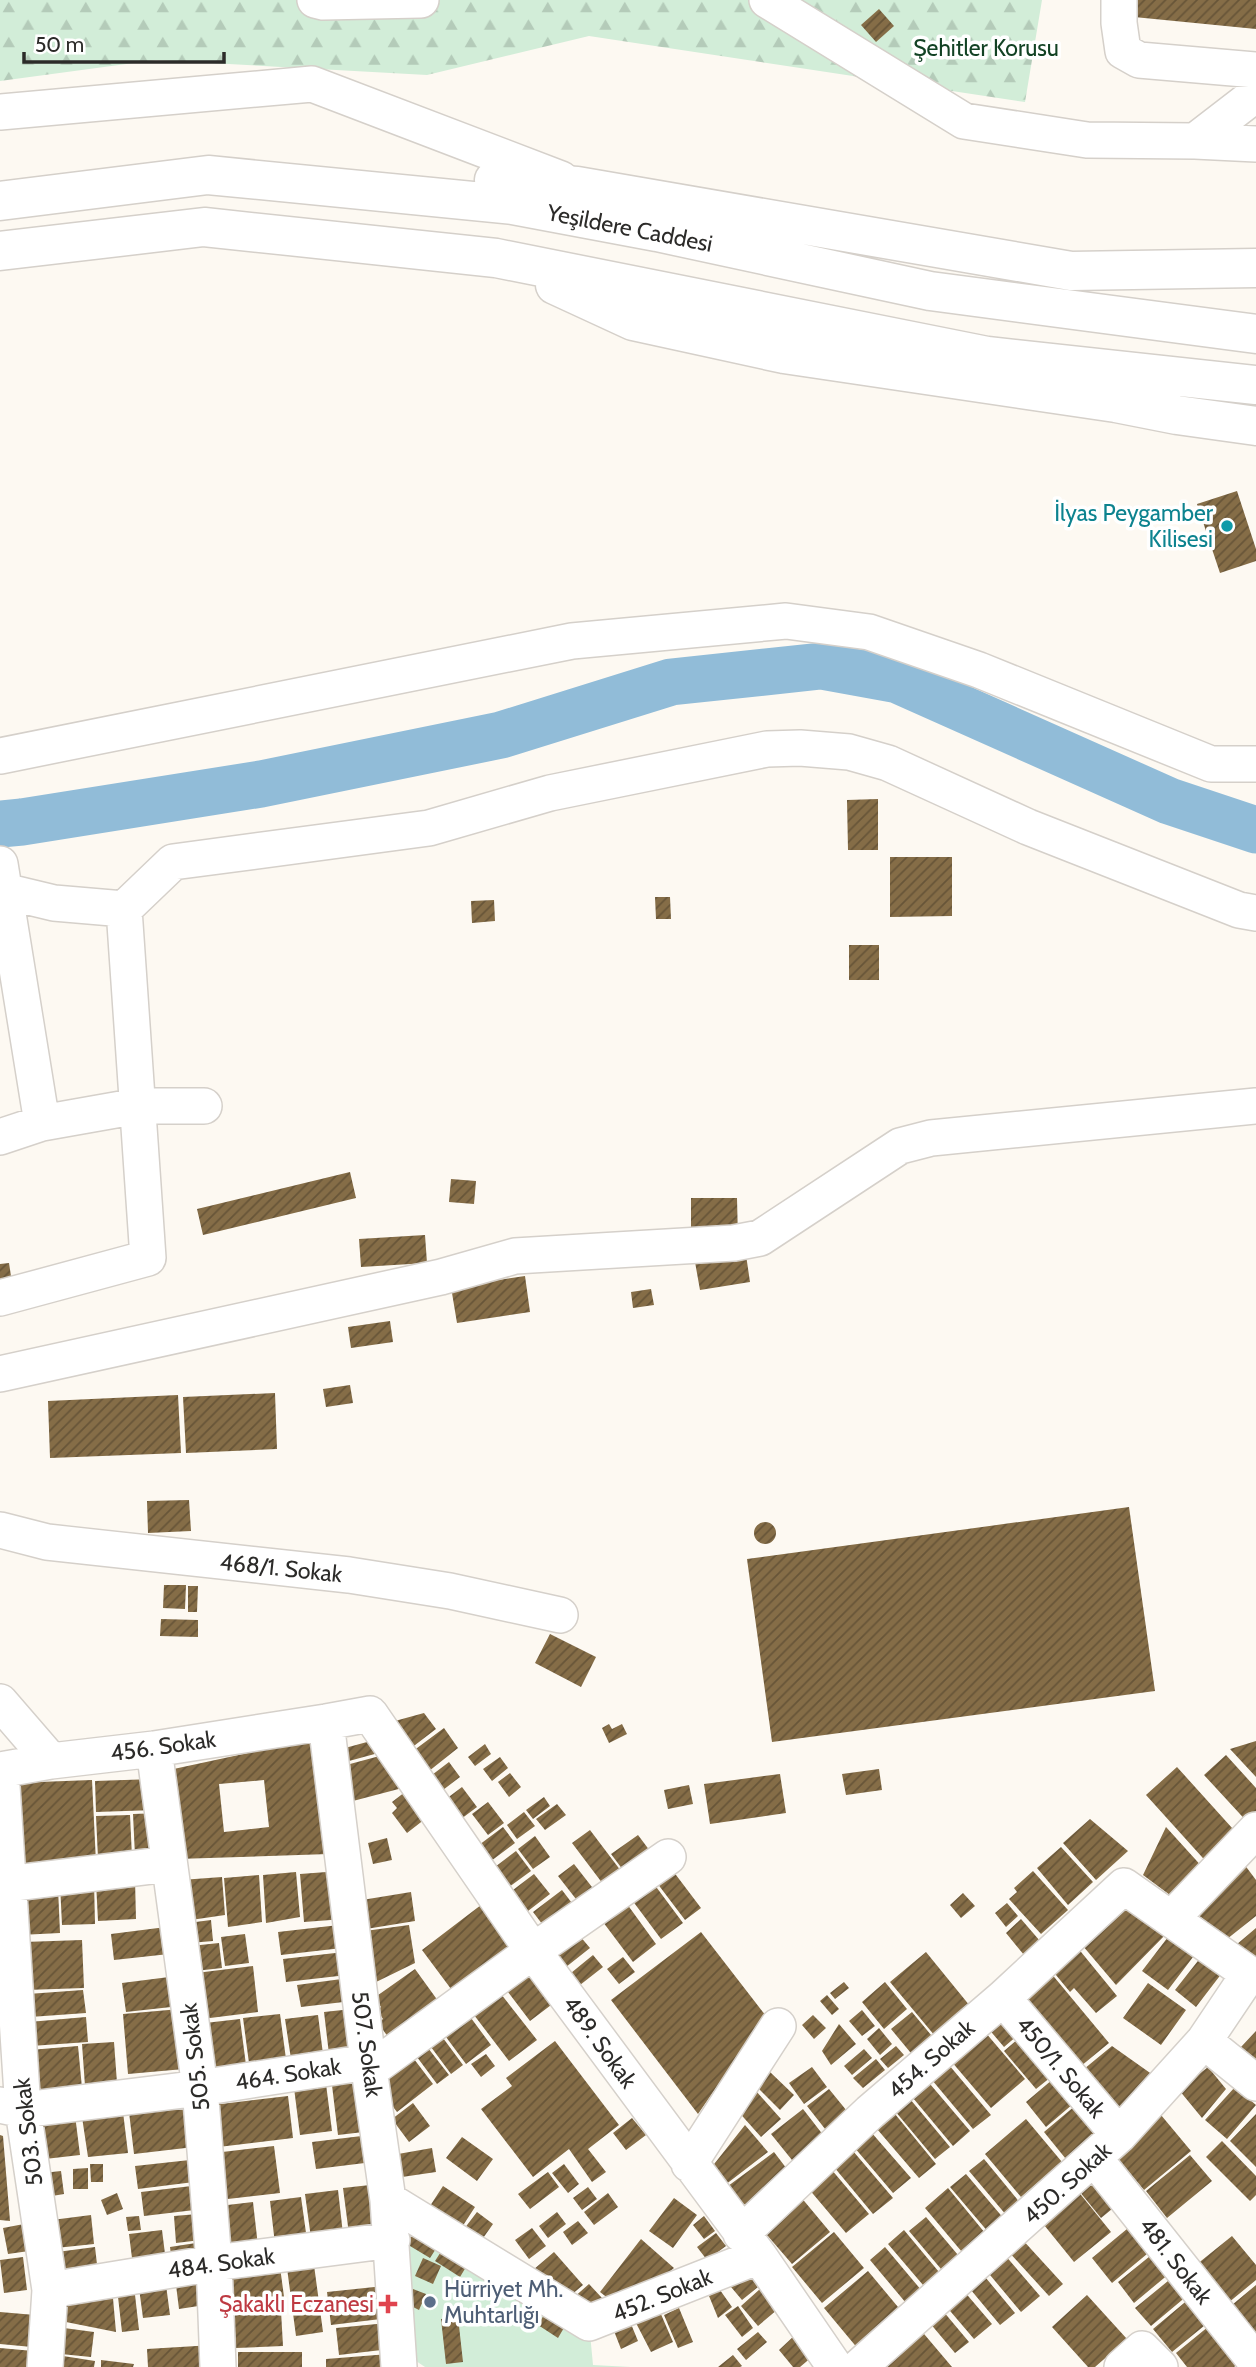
<svg xmlns="http://www.w3.org/2000/svg" width="1256" height="2367" font-family="Cabin,sans-serif">
<style>
.forest{fill:url(#forest-firs)}
.green{fill:#d2edd8}
.lines{fill:none;stroke-linecap:round;stroke-linejoin:round}
.river{stroke:#91bcd8;stroke-width:47}
.building{fill:url(#building-hatch);fill-rule:evenodd}
.minor-casing{stroke:#d5d0ca;stroke-width:38}
.highway-casing{stroke:#d5d0ca;stroke-width:41}
.minor{stroke:#fff;stroke-width:35}
.highway{stroke:#fff;stroke-width:38}
.culture-dot{fill:#0f9aa8;stroke:#fff;stroke-width:2.5}
.service-dot{fill:#5c6f8a;stroke:#fff;stroke-width:2.5}
.health-dot{fill:#e0444e;stroke:#fff;stroke-width:2.5}
.labels{text-anchor:middle;dominant-baseline:central;stroke-width:7;stroke-linejoin:round;paint-order:stroke}
.park-label{font-size:23px;fill:#124224;stroke:#fff}
.street-label{font-size:23px;fill:#2c2b29;stroke:#fff}
.culture-label{font-size:23px;fill:#0d838f;stroke:#fff;text-anchor:end}
.service-label{font-size:23px;fill:#4e5e75;stroke:#fff;text-anchor:start}
.health-label{font-size:23px;fill:#be3a42;stroke:#fff;text-anchor:end}
</style>
<defs>
<pattern id="forest-firs" width="22" height="20" patternUnits="userSpaceOnUse" patternTransform="scale(1.75)"><rect width="22" height="20" fill="#d2edd8"/><path d="M5 1l3.5 6h-7zM16 11l3.5 6h-7z" fill="#b4cbb9"/></pattern>
<pattern id="building-hatch" width="6" height="6" patternUnits="userSpaceOnUse" patternTransform="scale(1.75)"><rect width="6" height="6" fill="#856d47"/><path d="M-1 1l2-2M0 6l6-6M5 7l2-2" fill="none" stroke="#675538"/></pattern>
</defs>
<rect width="100%" height="100%" fill="#fdf9f2"/>
<path class="forest" d="M0 0H1042L1025 102 589 36 427 75 156 60 0 81Z"/>
<path class="green" d="M388 2200 589 2323 593 2365 631 2367H425L398 2349Z"/>
<g class="lines">
<path class="river" d="M0 824 22 822 261 784 501 735 671 682 821 666 898 680 1169 801 1256 830"/>
</g>
<path class="building" d="M1135 0H1256V29L1134 17Z
M879 9 894 26 876 42 861 25Z
M1237 491 1256 549V561L1220 573 1197 504Z
M878 799V850H848L847 800Z
M890 857H952V916L890 917Z
M655 897H670L671 919H656Z
M494 900 495 921 472 923 471 901Z
M849 945H879V980H849Z
M350 1172 356 1198 203 1235 197 1209Z
M451 1179 476 1181 474 1204 449 1202Z
M691 1198H737L738 1239H691Z
M425 1235 427 1263 361 1267 359 1239Z
M746 1255 750 1282 700 1290 695 1262Z
M9 1263 13 1289 0 1291V1264Z
M525 1276 530 1312 457 1323 451 1287Z
M651 1289 654 1305 633 1308 631 1292Z
M390 1321 393 1342 351 1348 348 1327Z
M350 1385 353 1403 326 1407 323 1389Z
M275 1393 277 1449 186 1453 183 1397Z
M178 1395 181 1453 50 1458 48 1401Z
M189 1500 191 1531 148 1533 147 1501Z
M1129 1507 1155 1691 772 1742 747 1559Z
M754 1533a11 11 0 1 1 22 0a11 11 0 1 1-22 0Z
M164 1585H186L185 1609 163 1608Z
M188 1586H198L197 1612H188Z
M161 1619 198 1620V1637L160 1636Z
M550 1634 596 1657 581 1687 535 1663Z
M424 1713 436 1729 406 1752 384 1724Z
M609 1724 612 1729 622 1724 627 1734 609 1743 602 1728Z
M444 1728 458 1748 424 1775 409 1754Z
M318 1738 329 1854 177 1859 169 1770ZM264 1780 269 1827 224 1832 219 1784Z
M378 1739 382 1752 349 1761 345 1748Z
M1256 1741V1777L1230 1749Z
M485 1744 491 1754 475 1766 468 1757Z
M387 1754 410 1786 353 1801 350 1764Z
M1226 1755 1256 1788V1821L1251 1826 1204 1775Z
M500 1757 508 1768 492 1781 483 1769Z
M449 1762 460 1777 439 1793 428 1778Z
M1177 1767 1242 1839 1211 1867 1146 1795Z
M879 1769 882 1790 846 1795 842 1774Z
M510 1773 521 1787 509 1797 498 1782Z
M780 1774 786 1813 710 1824 704 1784Z
M154 1779 155 1810 96 1812 95 1781Z
M92 1780 96 1863 16 1866 12 1783Z
M689 1785 693 1804 668 1809 664 1790Z
M462 1787 477 1807 457 1822 442 1802Z
M405 1792 425 1819 407 1833 392 1813 397 1808 392 1802Z
M544 1797 550 1806 533 1819 526 1810Z
M488 1802 504 1823 488 1835 472 1814Z
M557 1804 566 1815 545 1830 536 1819Z
M524 1812 535 1826 517 1839 507 1825Z
M161 1813 163 1855 135 1856 133 1814Z
M130 1815 132 1857 98 1858 96 1816Z
M1090 1819 1128 1851 1096 1880 1063 1843Z
M503 1827 515 1843 487 1864 475 1848Z
M1166 1827 1205 1870 1174 1898 1143 1875Z
M590 1830 624 1875 606 1888 572 1843Z
M638 1835 653 1855 626 1874 611 1854Z
M535 1836 550 1857 533 1869 518 1849Z
M387 1838 392 1860 373 1864 368 1843Z
M1061 1847 1093 1882 1068 1905 1037 1868Z
M516 1851 531 1871 509 1887 495 1867Z
M1241 1860 1256 1880V1916L1227 1939 1190 1908Z
M574 1864 599 1896 583 1908 558 1876Z
M340 1871 344 1919 304 1922 300 1874Z
M673 1871 701 1908 685 1920 657 1883Z
M1033 1871 1068 1910 1041 1934 1009 1899 1017 1892 1014 1888Z
M296 1872 300 1917 266 1923 263 1875Z
M534 1874 550 1894 528 1911 513 1890Z
M259 1875 262 1922 228 1927 224 1878Z
M222 1877 225 1915 184 1921 181 1880Z
M135 1880 136 1919 98 1921 96 1882Z
M94 1882 95 1924 62 1925 60 1884Z
M654 1884 683 1923 661 1939 632 1900Z
M58 1888 60 1933 20 1935 18 1890Z
M562 1890 578 1911 549 1933 533 1912Z
M411 1892 415 1921 366 1929 362 1900Z
M963 1893 975 1906 961 1918 950 1905Z
M1127 1897 1169 1931 1116 1985 1077 1939Z
M1007 1903 1018 1916 1006 1927 995 1913Z
M627 1904 656 1944 633 1962 603 1922Z
M481 1905 516 1953 457 1997 422 1950Z
M1021 1919 1040 1941 1024 1955 1006 1933Z
M211 1920 213 1941 190 1943 188 1923Z
M339 1925 342 1948 281 1955 278 1932Z
M409 1925 415 1963 372 1984 365 1931Z
M166 1927 169 1954 114 1960 111 1934Z
M1256 1928V1957L1236 1945Z
M701 1932 766 2016 698 2114 611 2000Z
M245 1934 249 1963 225 1966 221 1937Z
M579 1935 590 1948 566 1967 556 1953Z
M1168 1937 1193 1957 1168 1990 1142 1971Z
M82 1940 84 1988 26 1990 24 1942Z
M219 1943 222 1968 195 1971 191 1946Z
M1077 1947 1117 1996 1096 2013 1074 1988 1070 1992 1051 1969Z
M344 1952 347 1975 286 1982 283 1959Z
M926 1952 970 2006 935 2036 890 1982Z
M593 1955 603 1967 580 1985 571 1973Z
M623 1957 635 1972 619 1984 607 1969Z
M1201 1957 1222 1973 1196 2007 1175 1990Z
M253 1966 258 2012 202 2019 196 1973Z
M415 1969 441 2005 391 2041 378 2023 383 2019 377 2010 381 2007 374 1998Z
M533 1972 555 2002 530 2021 508 1992Z
M1050 1972 1109 2043 1081 2066 1022 1995Z
M177 1976 180 2006 126 2012 122 1983Z
M349 1978 352 2001 301 2007 297 1985Z
M844 1982 849 1988 835 1999 830 1993Z
M885 1982 907 2009 884 2029 862 2002Z
M1148 1983 1186 2010 1161 2045 1123 2018Z
M83 1990 86 2013 30 2017 28 1994Z
M501 1994 537 2040 509 2061 474 2015Z
M827 1995 839 2009 832 2015 820 2001Z
M180 2009 184 2069 128 2074 123 2014Z
M352 2009 358 2051 329 2054 324 2012Z
M862 2010 875 2026 862 2036 849 2021Z
M912 2012 936 2041 915 2058 891 2029Z
M280 2014 286 2059 249 2063 243 2018Z
M318 2015 323 2054 291 2059 285 2019Z
M813 2015 826 2028 814 2039 802 2025Z
M1002 2015 1018 2035 1004 2047 987 2027Z
M86 2017 88 2042 31 2046 29 2022Z
M471 2018 491 2045 466 2064 446 2037Z
M240 2019 246 2065 211 2070 205 2023Z
M839 2024 856 2044 831 2065 822 2051Z
M879 2028 892 2044 880 2055 867 2039Z
M1256 2031V2061L1241 2047Z
M985 2032 1025 2079 991 2108 951 2061Z
M1024 2034 1056 2073 1036 2089 1004 2051Z
M443 2038 463 2065 451 2074 431 2047Z
M555 2041 619 2125 588 2149 606 2172 592 2182 569 2149 533 2177 481 2109 512 2086 506 2078Z
M114 2042 117 2083 85 2086 82 2044Z
M78 2046 82 2088 33 2092 30 2050Z
M896 2046 904 2055 888 2068 880 2059Z
M1112 2046 1153 2075 1118 2111 1084 2069Z
M428 2048 449 2075 437 2084 417 2057Z
M864 2049 872 2058 852 2075 844 2066Z
M486 2054 495 2066 481 2077 471 2064Z
M414 2059 433 2084 397 2112 377 2086Z
M876 2059 885 2070 863 2088 853 2078Z
M949 2065 991 2115 973 2129 932 2080Z
M812 2067 827 2087 804 2104 789 2083Z
M1208 2067 1226 2089 1202 2118 1179 2090Z
M364 2072 372 2131 338 2135 331 2077Z
M770 2072 794 2095 780 2110 756 2086Z
M1059 2074 1080 2098 1046 2127 1026 2102Z
M326 2084 332 2131 300 2135 294 2088Z
M930 2084 970 2131 953 2146 913 2098Z
M1235 2087 1256 2105 1227 2139 1205 2120Z
M829 2089 851 2116 829 2134 807 2106Z
M756 2091 781 2119 761 2137 736 2109Z
M288 2096 293 2138 210 2148 205 2106Z
M910 2099 950 2147 935 2159 895 2111Z
M1082 2100 1109 2132 1070 2164 1044 2132Z
M413 2103 430 2126 409 2142 392 2119Z
M189 2105 194 2147 134 2154 129 2112Z
M803 2109 827 2140 796 2165 771 2134Z
M123 2112 128 2153 88 2157 82 2117Z
M895 2114 936 2164 919 2178 877 2129Z
M1256 2114V2167L1230 2141Z
M75 2115 80 2155 45 2159 40 2119Z
M1161 2115 1191 2151 1144 2190 1114 2154Z
M632 2118 646 2135 626 2150 613 2133Z
M1026 2119 1062 2162 1021 2197 985 2154Z
M745 2125 768 2152 725 2185 711 2168Z
M871 2132 911 2178 893 2193 854 2147Z
M0 2135 3 2136 10 2221 0 2220Z
M370 2135 373 2162 316 2169 312 2142Z
M462 2137 493 2159 477 2181 446 2158Z
M1222 2141 1256 2176V2195L1250 2201 1206 2157Z
M274 2146 280 2193 219 2200 214 2153Z
M432 2148 436 2172 402 2177 398 2154Z
M853 2151 893 2198 873 2214 834 2167Z
M774 2152 793 2177 744 2215 724 2189Z
M1190 2155 1212 2181 1167 2218 1146 2191Z
M199 2159 202 2181 138 2189 135 2166Z
M984 2159 1021 2204 1007 2216 969 2171Z
M90 2164H103V2182H91Z
M564 2164 579 2184 568 2193 552 2173Z
M88 2168V2189H73V2169Z
M1097 2168 1123 2200 1101 2218 1075 2186Z
M831 2169 869 2214 846 2233 808 2188Z
M61 2171 64 2194 46 2197 43 2173Z
M548 2172 559 2187 530 2209 518 2194Z
M966 2174 1005 2220 989 2233 950 2187Z
M379 2184 385 2230 349 2234 343 2188Z
M200 2185 203 2209 144 2216 141 2192Z
M443 2186 475 2207 462 2227 430 2206Z
M588 2187 597 2199 582 2210 573 2198Z
M948 2188 985 2233 962 2252 925 2208Z
M338 2190 343 2234 311 2238 305 2194Z
M1077 2190 1111 2232 1074 2262 1040 2220Z
M117 2193 123 2209 107 2215 101 2200Z
M608 2193 618 2207 594 2225 584 2212Z
M800 2196 830 2232 792 2264 761 2228Z
M301 2197 307 2240 275 2244 270 2201Z
M674 2198 697 2215 673 2248 649 2231Z
M253 2202 258 2246 224 2249 219 2206Z
M477 2212 493 2224 481 2241 464 2229Z
M557 2212 566 2224 548 2238 539 2226Z
M198 2214 201 2240 176 2243 174 2216Z
M91 2215 94 2244 56 2248 52 2220Z
M139 2216 141 2230 128 2231 126 2217Z
M704 2216 715 2231 704 2239 693 2225Z
M926 2217 958 2255 941 2269 909 2231Z
M1139 2219 1159 2244 1112 2283 1092 2258Z
M578 2221 588 2233 572 2245 563 2232Z
M24 2224 29 2251 8 2254 3 2228Z
M408 2226 439 2244 430 2258 400 2240Z
M532 2228 546 2246 529 2259 515 2240Z
M162 2230 166 2262 133 2266 129 2234Z
M904 2230 939 2272 923 2285 888 2244Z
M834 2232 864 2268 822 2303 792 2267Z
M716 2233 726 2246 707 2260 697 2247Z
M1232 2236 1256 2265V2280L1228 2303 1196 2265Z
M1020 2237 1063 2284 1049 2296 1007 2250Z
M641 2239 674 2268 641 2296 630 2287 618 2306 600 2292Z
M196 2243 198 2260 172 2263 170 2247Z
M95 2247 98 2273 60 2277 57 2252Z
M444 2247 469 2262 460 2277 435 2261Z
M885 2247 922 2291 906 2303 870 2260Z
M1160 2248 1176 2268 1134 2303 1118 2282Z
M554 2252 583 2285 570 2296 533 2270Z
M1004 2254 1040 2296 1021 2312 985 2269Z
M23 2257 27 2290 4 2293 0 2260Z
M423 2258 441 2266 433 2284 415 2276Z
M314 2265 323 2332 296 2336 287 2268Z
M280 2267 285 2304 234 2310 229 2273Z
M868 2271 903 2313 859 2350 824 2308Z
M981 2272 1015 2313 1000 2325 966 2284Z
M1179 2272 1194 2290 1151 2326 1135 2308Z
M751 2278 758 2287 742 2300 731 2287Z
M201 2282 205 2305 179 2309 176 2285Z
M589 2284 602 2298 587 2309 572 2299Z
M166 2285 170 2315 143 2318 139 2288Z
M1256 2285V2335L1232 2305Z
M134 2286 139 2330 122 2332 117 2288Z
M384 2286 389 2318 331 2325 327 2292Z
M112 2287 116 2332 66 2322 62 2293Z
M413 2289 426 2294 419 2310 407 2304Z
M760 2289 778 2309 758 2326 741 2306Z
M720 2290 732 2307 718 2318 709 2296Z
M963 2290 992 2324 974 2339 945 2305Z
M1196 2293 1215 2317 1172 2352 1153 2329Z
M1087 2295 1127 2339 1095 2367H1088L1052 2327Z
M738 2306 753 2328 742 2337 725 2315Z
M548 2308 568 2321 558 2338 538 2325Z
M679 2308 693 2342 678 2348 664 2315Z
M281 2311 283 2346 236 2348 234 2314Z
M943 2311 969 2342 955 2353 929 2322Z
M0 2312 35 2315 32 2347 0 2344Z
M660 2312 673 2342 651 2352 636 2323Z
M458 2317 463 2362 446 2364 441 2319Z
M1214 2322 1244 2359 1234 2367H1187L1176 2353Z
M387 2323 390 2349 339 2355 336 2328Z
M631 2324 638 2341 621 2349 614 2331Z
M64 2328 94 2332 91 2357 61 2354Z
M919 2328 952 2367H878Z
M758 2332 767 2342 746 2360 737 2349Z
M795 2335 813 2356 800 2367H793L779 2350Z
M213 2345 214 2367H148L147 2349Z
M0 2348 33 2351 31 2367H0Z
M238 2352H302V2367H238Z
M389 2354 390 2367H326V2359Z
M733 2355 742 2366 740 2367H718Z
M63 2356 95 2361 94 2367H61Z
M101 2360 134 2364 133 2367H101Z"/>
<g class="lines">
<defs>
<path id="minor" d="M315 0 323 2 421 0
M767 0 964 121 1087 140 1195 141 1256 144
M1119 0V23L1123 51 1139 60 1256 70
M0 112 312 84 561 179
M1195 141 1256 94
M0 756 572 641 786 621 869 632 979 670 1211 764H1256
M0 864 42 1123 0 1137
M4 891 54 903 124 909 173 862 429 828 550 793 767 749 800 748 849 752 888 763 1028 827 1239 910 1256 913
M42 1123 138 1106H204
M0 1298 148 1258 124 909
M0 1374 441 1277 515 1256 734 1243 760 1238 900 1146 931 1138 1256 1106
M0 1530 47 1542 349 1575 450 1591 560 1615
M0 1702 51 1761
M326 1722 368 2062 388 2200 399 2367
M154 1749 200 2088 214 2263 218 2367
M0 1770 51 1761 154 1749 326 1722 370 1714 533 1951 759 2256 835 2367
M1 1771 23 2110 50 2290 45 2367
M0 1885 169 1864
M1172 1918 1256 1830
M1003 1998 1119 2135
M1204 2041 1256 2083
M370 2070 533 1951 668 1857
M0 2105 23 2110 200 2088 368 2062
M1095 2159 1256 2362
M689 2164 778 2026
M388 2200 589 2323 759 2256
M741 2234 870 2112 1003 1998 1124 1886 1249 1974 1256 1977
M50 2290 214 2263 392 2240
M859 2367 1119 2135 1204 2041 1249 1974
M1122 2367 1142 2349 1160 2367"/>
<path id="highway" d="M494 180 577 186 1071 271 1256 268
M0 201 208 175 513 205 657 232 930 291 1256 334
M0 251 204 227 496 258 987 356 1256 385
M555 285 633 321 784 354 1116 403 1177 415 1256 426"/>
</defs>
<use href="#minor" class="minor-casing"/>
<use href="#highway" class="highway-casing"/>
<use href="#minor" class="minor"/>
<use href="#highway" class="highway"/>
</g>
<circle class="culture-dot" cx="1227" cy="526" r="7"/>
<circle class="service-dot" cx="430" cy="2302" r="7"/>
<path class="health-dot" d="M384.5 2293.5h7v7h7v7h-7v7h-7v-7h-7v-7h7z"/>
<g class="labels">
<g class="park-label">
<text x="986" y="48">Şehitler Korusu</text>
</g>
<g class="street-label">
<text transform="translate(630 228) rotate(11)">Yeşildere Caddesi</text>
<text transform="translate(281 1568) rotate(6)">468/1. Sokak</text>
<text transform="translate(163 1746) rotate(-8)">456. Sokak</text>
<text transform="translate(600 2042) rotate(54)">489. Sokak</text>
<text transform="translate(367 2044) rotate(82)">507. Sokak</text>
<text transform="translate(195 2057) rotate(-97)">505. Sokak</text>
<text transform="translate(931 2059) rotate(-41)">454. Sokak</text>
<text transform="translate(1061 2067) rotate(50)">450/1. Sokak</text>
<text transform="translate(288 2074) rotate(-9)">464. Sokak</text>
<text transform="translate(28 2132) rotate(-97)">503. Sokak</text>
<text transform="translate(1067 2183) rotate(-42)">450. Sokak</text>
<text transform="translate(1176 2261) rotate(52)">481. Sokak</text>
<text transform="translate(221 2263) rotate(-8)">484. Sokak</text>
<text transform="translate(662 2295) rotate(-22)">452. Sokak</text>
</g>
<g class="culture-label">
<text x="1213" y="513">İlyas Peygamber<tspan x="1213" dy="26">Kilisesi</tspan></text>
</g>
<g class="service-label">
<text x="444" y="2289">Hürriyet Mh.<tspan x="444" dy="26">Muhtarlığı</tspan></text>
</g>
<g class="health-label">
<text x="374" y="2304">Şakaklı Eczanesi</text>
</g>
</g>
<path d="M24 52v10h200v-10" fill="none" stroke="#2c2b29" stroke-width="3.5"/>
<text x="35" y="52" font-size="21" fill="#2c2b29" stroke="#ffffff" stroke-width="5" paint-order="stroke">50 m</text>
</svg>
